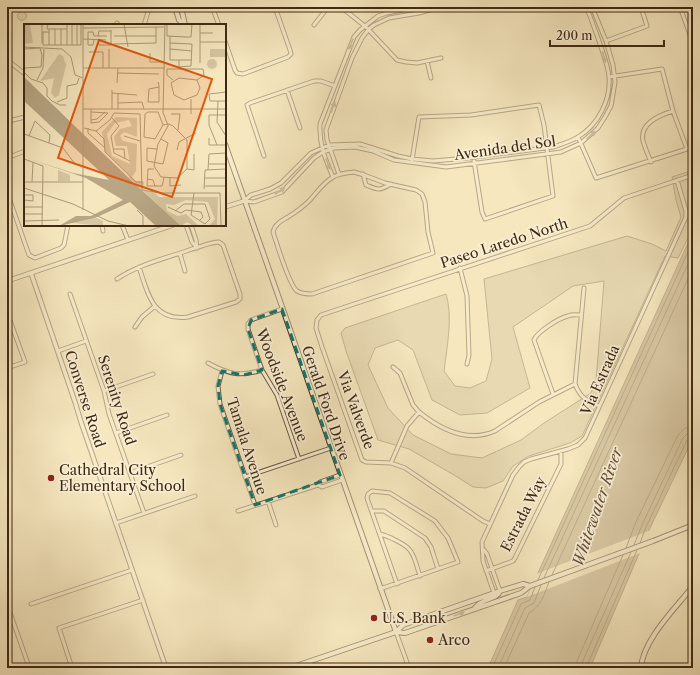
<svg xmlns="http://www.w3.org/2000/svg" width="700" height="675" font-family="'Libre Caslon Text',serif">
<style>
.green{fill:#d7c7a2;stroke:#8c785a;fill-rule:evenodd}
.water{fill:#b8a685;stroke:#887457}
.pier{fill:#f6e7bf}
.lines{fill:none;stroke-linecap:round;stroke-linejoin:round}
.shore{stroke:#7c684c;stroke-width:1}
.minor-casing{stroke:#6e583e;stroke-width:5}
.tertiary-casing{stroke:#6e583e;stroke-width:5.5}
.secondary-casing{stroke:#402913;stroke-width:6}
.minor{stroke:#f9efd5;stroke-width:3}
.tertiary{stroke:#f9efd5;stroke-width:3.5}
.secondary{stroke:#f9efd5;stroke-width:4}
.oneway{fill:#9c8c74}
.marked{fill:none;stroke:#0f766e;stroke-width:3;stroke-dasharray:8 5;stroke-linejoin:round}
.poi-dot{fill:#8f2418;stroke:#f9efd5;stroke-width:1.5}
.labels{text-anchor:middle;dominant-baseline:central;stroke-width:3.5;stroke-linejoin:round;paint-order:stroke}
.street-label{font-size:14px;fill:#402913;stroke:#f9efd5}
.poi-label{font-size:14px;fill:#402913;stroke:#f9efd5;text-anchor:start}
.water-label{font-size:15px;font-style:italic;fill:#644e35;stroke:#f9efd5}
.inset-road{fill:none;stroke:#ad9b7a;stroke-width:1}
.view{fill:#e0570c;fill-opacity:0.15;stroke:#e0570c;stroke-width:2}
.inset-edge{fill:none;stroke:#402913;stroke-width:2}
</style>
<rect width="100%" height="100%" fill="#f6e7bf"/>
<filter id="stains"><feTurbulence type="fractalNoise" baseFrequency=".005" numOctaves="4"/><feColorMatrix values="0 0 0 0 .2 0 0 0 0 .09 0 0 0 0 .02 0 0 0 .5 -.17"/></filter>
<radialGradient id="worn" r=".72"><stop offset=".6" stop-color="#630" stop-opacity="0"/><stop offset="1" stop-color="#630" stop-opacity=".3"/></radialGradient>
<path class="green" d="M17.5 16a4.5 4.5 0 1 1 9 0a4.5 4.5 0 1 1-9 0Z
M693 170V228L678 258 665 256 582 436 570 443 529 456 513 466 503 481 486 488 473 487 454 475 409 449 378 440 346 351 341 333 345 328 446 294C453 316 447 347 444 371L455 386 470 388 486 381 492 359 484 279 627 236 652 244 666 251 681 217 676 200 672 177ZM604 281 596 381 591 393 544 423 521 440 482 458 451 454 413 435 388 408 368 365 375 348 398 340 413 350 432 400 460 415 487 413 530 388 513 327 573 286Z"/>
<path class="water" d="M693 232V438L650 528 590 668H488L518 600 527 597Z"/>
<path class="pier" d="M651 530 643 552 527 597 536 574Z"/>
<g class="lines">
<path class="shore" d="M640 543 646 527 687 440 690 438H693
M634 545 642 525 683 438 687 434 693 433
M626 548 636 522 678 435 685 428 693 427
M552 575 693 268
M544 578 693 253
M538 580 693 241
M492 668 521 604 530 600 535 587
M498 668 525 608 534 603 541 585
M504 668 529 613C541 606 544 595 549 582
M575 668 577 661 623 555
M581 668 582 663 631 552
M586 668 637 550"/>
<defs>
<path id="minor" d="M212 7 219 25
M341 7 366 27 397 60 406 62 417 63 441 58
M680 7 693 43
M116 25 117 23
M144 25 149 9
M314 25 328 7
M225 41 235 70 237 73 243 74 288 57 291 54 290 50 275 7
M606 41 647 26 641 7
M7 60 25 74
M427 61 431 78
M287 90 300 128
M13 120 25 117
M578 137 596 178 687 149 673 111 662 69 609 77
M264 156 247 105 250 103 314 81H321L335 86
M7 158 25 151
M412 160 419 117 471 115 539 105 544 125 553 196 485 219 482 212 474 161
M651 162C648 155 645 148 643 141 639 123 660 115 673 111
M354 172 364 175 385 183 416 190 422 194 425 202 428 232 433 253 312 294C307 294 302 294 297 291 289 285 277 244 273 232 275 224 281 221 288 217 296 212 304 206 310 200 318 191 323 183 333 177 340 173 346 173 354 172Z
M339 174 327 140 326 130 352 58 362 38 369 29 374 25 389 18 419 13 440 7
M363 174 366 185C378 190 379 191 391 184
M333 177C325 158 319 145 320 124L354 37 360 30 378 16 387 13 419 7
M7 192 29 255 35 258 61 248 64 245 68 225
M244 201 254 202 282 192 314 158 323 152 334 148 355 147 373 151 394 160 446 167 561 152 581 143 598 128 605 117 611 106 615 82 613 65 606 41 592 7
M244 201 251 195 270 189 281 183 311 153 329 145 360 144 398 156 412 159 433 161 468 158 553 147C562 144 570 142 578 137 598 125 611 100 609 77 608 64 602 51 598 38 594 28 591 17 586 7
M102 225 103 231
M122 225 128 240
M186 225 192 242 197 248 196 240 191 225
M180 254 185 271
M460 268 467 296 469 355 467 364
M117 279C139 264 167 258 192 249 201 247 210 242 219 242L223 245 240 294V299L236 302 188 317C153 322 148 294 139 267
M584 288 575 384C581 399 586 399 599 406
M70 294 104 391 109 414 144 513
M282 309 251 320 248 324V329L262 370 277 395 299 459
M7 312 25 362 7 368
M135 327 142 317 155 306
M58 351 86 341
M208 363C228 374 240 377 262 370
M393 367 400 373 413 405 419 412
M222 371 218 386 220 404 255 505
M104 391 153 374
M553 394 534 340C537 332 559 318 568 316 573 314 577 315 581 315
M116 433 167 415
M391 463 407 426 419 412C440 429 468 443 495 431L539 402 575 384
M130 473 181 455
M245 477 331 448
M318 485 322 487 342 480
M268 501 276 525
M238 511 318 485 320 482 340 475
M372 511H384L425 538 431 547 438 569
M116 523 195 496
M490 524 483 521 405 468 391 463 366 462 362 460 322 347 316 328 317 320 321 315 590 226 624 198 693 175
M380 534C388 536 403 543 409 549 415 555 417 568 420 576
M484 550 487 554 500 591
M486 571 513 561 515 558 561 464V451
M380 589 458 562 448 538 435 521 390 493 372 491 368 494 367 498 397 584
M494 593 483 561 482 542 513 475 519 467 524 462 531 459 568 449 578 445 585 438 686 217V211L677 180
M7 604 28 664 25 668
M31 604 132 570
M396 632 409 668
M72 668 59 628 143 600"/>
<path id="tertiary" d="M225 207 244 201
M31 273 75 402 81 422 166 668
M7 281 173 225"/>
<path id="secondary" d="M175 7 179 20 184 25
M181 7 185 25
M225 144 396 632
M475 608C482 598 497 600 500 591
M396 632 405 633 521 593 530 586 653 541 693 525
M290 668 396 632 403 625 500 591 523 584 530 586
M641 668C643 639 676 608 693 586"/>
</defs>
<use href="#minor" class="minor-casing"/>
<use href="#tertiary" class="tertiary-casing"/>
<use href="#secondary" class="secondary-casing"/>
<use href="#minor" class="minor"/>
<use href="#tertiary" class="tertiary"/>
<use href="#secondary" class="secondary"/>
</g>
<defs><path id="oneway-solid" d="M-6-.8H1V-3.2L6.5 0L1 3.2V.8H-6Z"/></defs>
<g class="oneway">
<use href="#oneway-solid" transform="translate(351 44) rotate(112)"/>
<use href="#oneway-solid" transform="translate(604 57) rotate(74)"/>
<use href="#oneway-solid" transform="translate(333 107) rotate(-69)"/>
<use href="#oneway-solid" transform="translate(591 135) rotate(-43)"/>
<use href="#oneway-solid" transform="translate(328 164) rotate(68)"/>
<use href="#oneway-solid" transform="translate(280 191) rotate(-33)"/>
<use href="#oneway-solid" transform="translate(459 614) rotate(-20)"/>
</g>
<path d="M0 0H700V675H0ZM282 309 340 475 255 505 220 404 218 386 222 371 244 375 262 370 248 329 251 320Z" fill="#f6e7bf" fill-opacity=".55" fill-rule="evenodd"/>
<path class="marked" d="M282 309 340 475 255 505 220 404 218 386 222 371 244 375 262 370 248 329 251 320Z"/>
<g class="poi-dot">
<circle cx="51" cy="478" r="4"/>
<circle cx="374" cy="618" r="4"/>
<circle cx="430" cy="640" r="4"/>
</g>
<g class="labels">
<g class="street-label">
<text transform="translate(505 148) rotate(-8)">Avenida del Sol</text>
<text transform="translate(504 243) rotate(-18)">Paseo Laredo North</text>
<text transform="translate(600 380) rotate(-66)">Via Estrada</text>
<text transform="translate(282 385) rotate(69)">Woodside Avenue</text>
<text transform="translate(85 399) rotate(72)">Converse Road</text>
<text transform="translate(117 400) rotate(72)">Serenity Road</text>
<text transform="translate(326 403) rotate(71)">Gerald Ford Drive</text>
<text transform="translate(356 410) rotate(70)">Via Valverde</text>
<text transform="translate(247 446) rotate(72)">Tamala Avenue</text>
<text transform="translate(523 514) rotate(-63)">Estrada Way</text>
</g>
<g class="poi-label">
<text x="59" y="470">Cathedral City<tspan x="59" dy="16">Elementary School</tspan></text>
<text x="382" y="618">U.S. Bank</text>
<text x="438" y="640">Arco</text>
</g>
<g class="water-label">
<text transform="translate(597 507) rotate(-71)">Whitewater River</text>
</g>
</g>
<g transform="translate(24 24)">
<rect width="202" height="202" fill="#f6e7bf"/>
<path d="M0 0H6L9 19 0 20ZM186 25H202L201 33H186ZM35 30 39 32 42 41 35 71 31 74 27 69 30 54 16 57ZM183 40a5 5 0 1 1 10 0a5 5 0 1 1-10 0ZM92 93 113 94V113L100 108 96 112 99 117 113 120 112 147 108 153 112 157 120 158 119 164 123 167H129L135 173H194L193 201 185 202 191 195 184 178 162 176 150 181 142 180 143 187 154 192 162 190 175 202H169L163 198 157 202 105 154 106 152 81 128 78 108ZM105 96 108 102 96 105 90 113 92 122H103L106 140 88 132 83 110 91 99ZM34 146 46 151V157H34ZM73 194 79 197V202L48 199Z" fill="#d7c7a2" fill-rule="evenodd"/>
<path d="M0 53 111 160 157 202H132L106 178 71 194 35 202 52 192H67L99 176 62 154 0 133 49 149 85 156 0 77Z" fill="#b8a685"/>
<path class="inset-road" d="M18 0V19M24 0 23 5H43M53 0V21M100 0 104 23M143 0V12L162 13H167L168 0M59 4 140 3M25 8H19V21H57V0M176 9H189M70 12H83M74 12 75 7H87M90 12H132M146 12V36M59 15 82 16M70 16 69 21H64V8H69L70 12M74 16 75 21H87V6M176 18H202M146 19 168 20 167 42 155 43V36M90 20 132 19V3M25 21V5M31 21V5M37 21V5M43 21V0M48 21V0M0 23 38 25 47 33 51 51 59 54M0 25 16 24 18 31 17 43 0 44M146 25 168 27M65 28H79V44M126 29V38H141M146 36H168M176 39V0M59 44H141M85 44V25M0 48 7 55 19 59 23 64V72L28 77 36 81H42M93 49 135 50M155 54 173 56 176 64 173 71 160 76 150 71 147 59ZM13 56 19 44 20 25M149 56 143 51V45H179L180 51 173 56M134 58 135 61V78H124L125 65 135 63M93 59 94 44M202 68 185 70 186 77H202M88 69 113 71M167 75V90M194 77 193 98 202 112M33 78 43 74V62L53 60 55 54M94 79 118 78 120 85M59 85H202M88 85V66M94 85V69M67 88 84 89 75 98 67 99V85M124 88H134L139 101 131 115 120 113 121 90ZM147 90H156L154 106M88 94 95 102 87 112 90 129M67 96 73 95 81 88M139 101 144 100H145L149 102 163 116V145L153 154 137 153 130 142 134 120 144 102V100L143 99 140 91 139 89 141 0M60 104 72 107 80 115 81 128 112 158H119M64 104V109L80 123M72 107 86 96 90 89 116 90 118 166 137 169H196L197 202M0 110 39 124 51 140 60 142M5 112 11 97 26 111 25 119M100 112 116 117M185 114V121H202M193 121 185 101V91H202M90 125H100L101 135M133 125 123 124V137L139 140 144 119 137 115M153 126 155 118 172 109M90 129 106 137M0 135 19 142 18 202M185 140H202M130 145H124L123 162H138L140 154M163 145 170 146V130M184 146 185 130 202 129M146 154V162L157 161M181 154H202M123 155 129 156 131 162M0 158H59M8 158 9 138M181 162H202M0 164 49 180 84 197 105 202M180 165 181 146 202 145M170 169 167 191 181 200 186 195M0 171H9V177L0 176M0 183H19M144 183 157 189 162 186 177 188 179 193 175 197M59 186V0M113 186 119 192V202M151 187 160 180H181L186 195M0 190H19M0 197 35 196"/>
<path class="view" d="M75 16 188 55 148 173 34 134Z"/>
<rect width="202" height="202" class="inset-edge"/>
</g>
<rect width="700" height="675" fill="none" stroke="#f6e7bf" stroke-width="24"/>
<rect x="8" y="8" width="684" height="659" fill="none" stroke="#402913" stroke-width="2"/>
<rect x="12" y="12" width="676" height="651" fill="none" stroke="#402913"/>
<path d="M550 40v6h114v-6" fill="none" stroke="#402913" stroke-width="2"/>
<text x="556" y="40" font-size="12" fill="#402913" stroke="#f9efd5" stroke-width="3" paint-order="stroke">200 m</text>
<rect width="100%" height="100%" filter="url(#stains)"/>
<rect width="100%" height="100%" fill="url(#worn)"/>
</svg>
